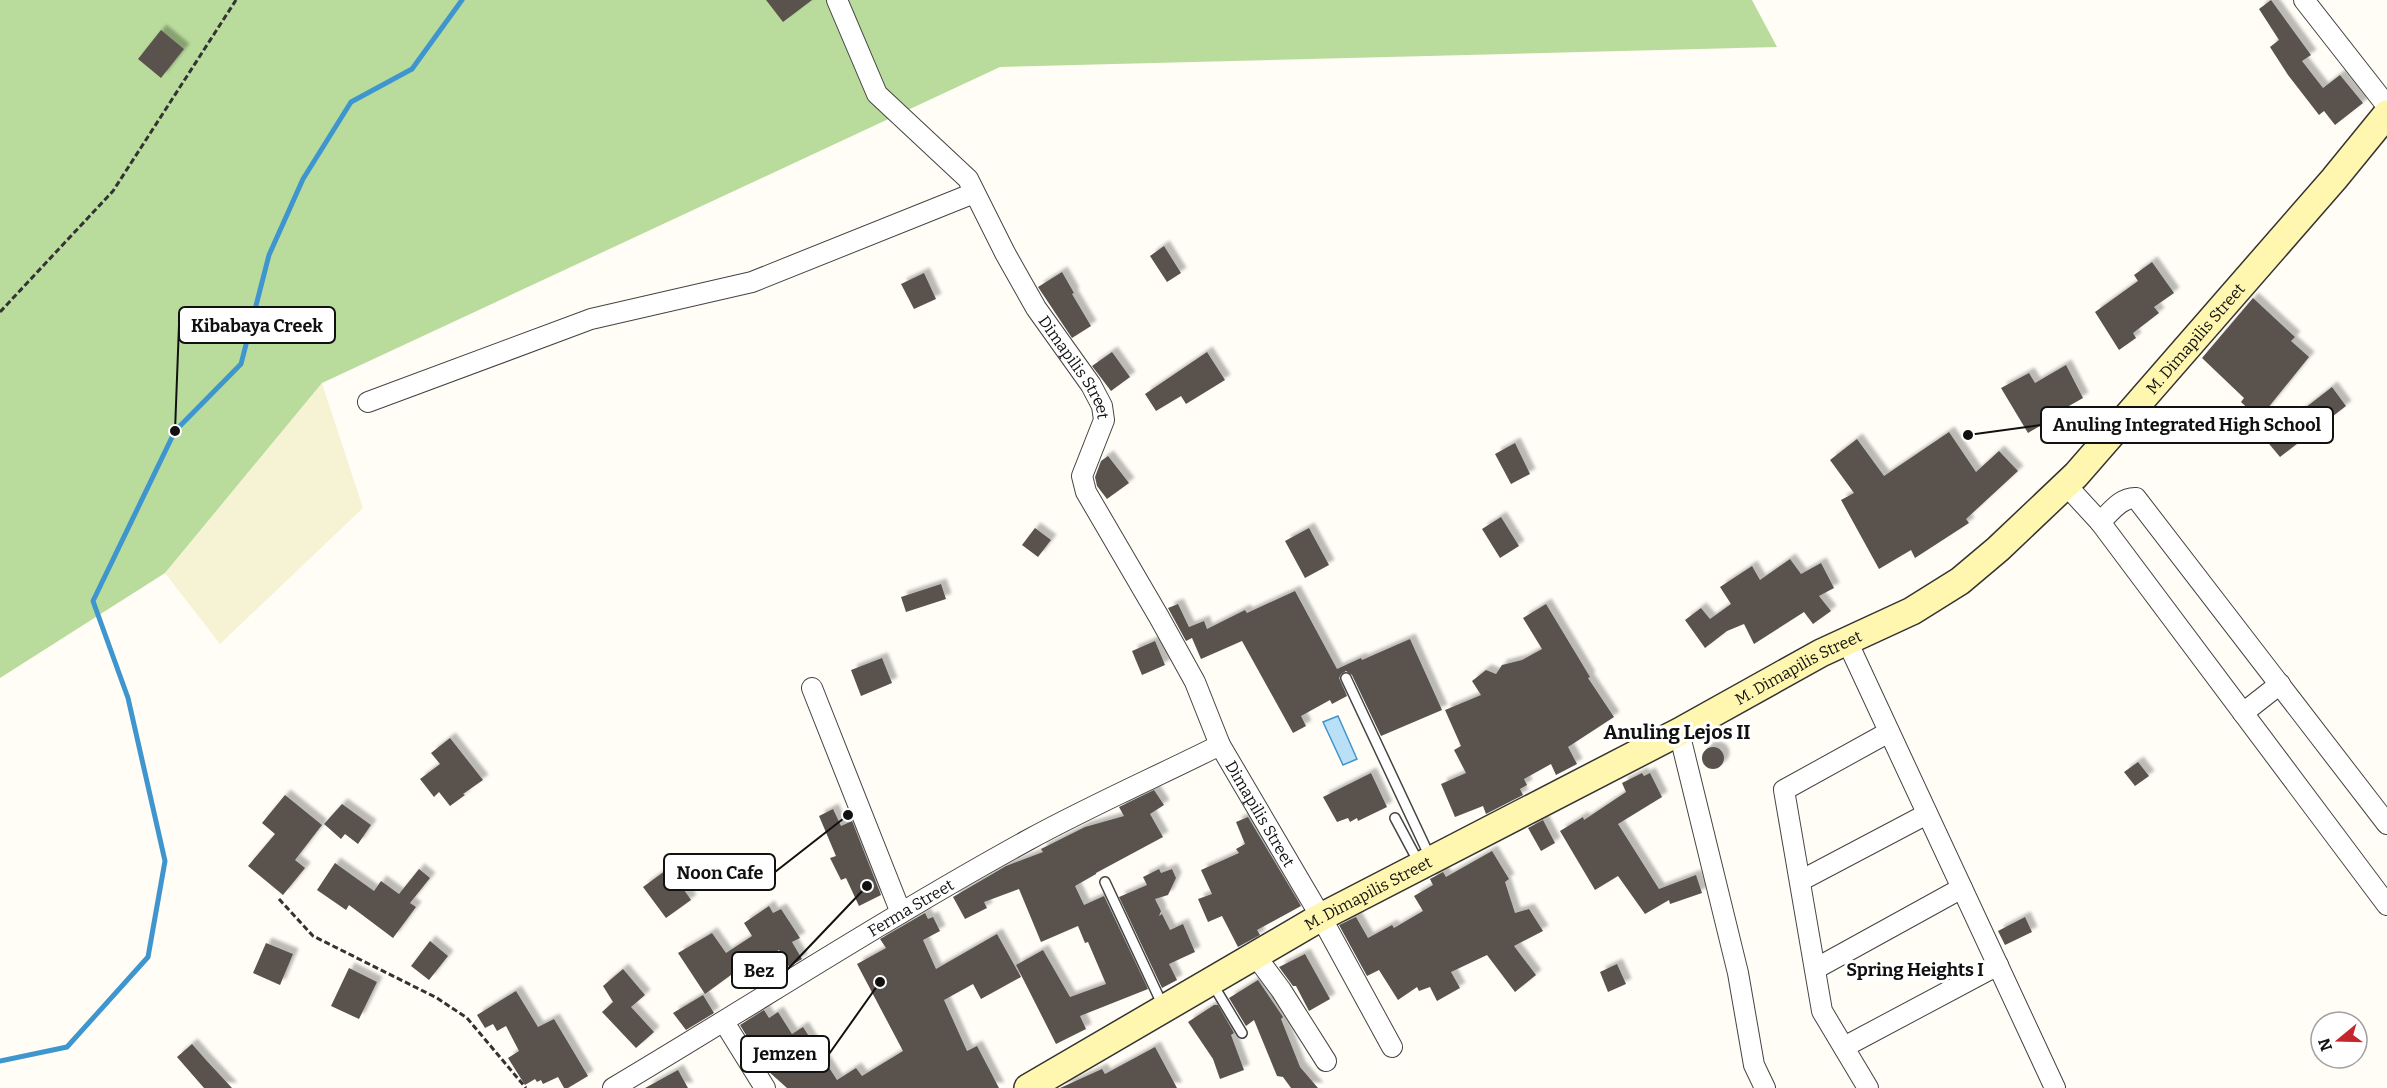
<svg xmlns="http://www.w3.org/2000/svg" width="2387" height="1088" font-family="Bitter,serif">
<style>
.farmland{fill:#f6f3d4}
.forest{fill:#b9dc9c}
.water{fill:#b9e0f7;stroke:#3f96cf;stroke-width:1.5}
.lines{fill:none;stroke-linecap:round;stroke-linejoin:round}
.stream{stroke:#3f96cf;stroke-width:5}
.building{fill:#5a524d;filter:url(#shadow)}
.service-casing{stroke:#444;stroke-width:12}
.minor-casing{stroke:#444;stroke-width:22}
.secondary-casing{stroke:#333;stroke-width:30}
.path{stroke:#333;stroke-width:3;stroke-dasharray:6 3;stroke-linecap:butt}
.service{stroke:#fff;stroke-width:9}
.minor{stroke:#fff;stroke-width:20}
.secondary{stroke:#fff6b0;stroke-width:27}
.labels{text-anchor:middle;dominant-baseline:central;stroke-width:6;stroke-linejoin:round;paint-order:stroke}
.street-label{font-size:16px;fill:#111;stroke:#fff}
.neighbourhood-label{font-size:18px;font-weight:bold;fill:#111;stroke:#fff}
.quarter-label{font-size:20px;font-weight:bold;fill:#111;stroke:#fff}
.leader{fill:none;stroke:#111;stroke-width:2}
.callout-dot{fill:#111;stroke:#fff;stroke-width:2}
.callout{fill:#fff;stroke:#111;stroke-width:2}
.callout-label{font-size:18px;text-anchor:middle;font-weight:bold;fill:#111}
</style>
<defs>
<filter id="shadow"><feDropShadow dx="5.5" dy="-5.5" stdDeviation="1.5" flood-color="#0004"/></filter>
</defs>
<rect width="100%" height="100%" fill="#fffdf5"/>
<path class="farmland" d="M322 383 363 508 220 644 165 573Z"/>
<path class="forest" d="M0 0H1752L1777 47 1000 67 322 383 165 573 0 678Z"/>
<path class="water" d="M1338 716 1357 759 1343 765 1323 722Z"/>
<g class="lines">
<path class="stream" d="M0 1061 67 1047 148 957 165 861 128 698 93 601 175 431 241 364 269 255 303 179 351 102 412 69 462 0"/>
</g>
<path class="building" d="M766 0H812L783 22Z
M2271 0 2311 55 2302 61 2323 88 2340 75 2363 103 2335 125 2324 111 2319 115 2288 75 2270 47 2279 40 2259 9Z
M161 30 184 49 161 78 138 59Z
M1164 246 1181 273 1167 282 1150 256Z
M2152 262 2174 293 2154 307 2159 313 2133 333 2136 338 2119 350 2095 312 2138 281 2134 275Z
M1062 272 1074 293 1072 294 1091 326 1072 338 1038 287Z
M924 273 936 299 914 309 901 284Z
M2253 298 2295 337 2291 341 2309 357 2259 419 2241 402 2244 398 2202 358Z
M1112 352 1130 377 1111 391 1092 366Z
M1207 352 1225 380 1186 404 1181 396 1156 411 1145 394Z
M2066 365 2083 398 2053 415 2055 417 2028 433 2001 388 2029 373 2035 383Z
M2332 387 2346 406 2280 457 2265 439Z
M1949 432 1976 472 1999 451 2018 471 1966 519 1969 523 1915 558 1911 550 1879 569 1841 500 1854 493 1830 460 1857 439 1884 476Z
M1515 443 1530 474 1511 484 1495 454Z
M1108 456 1129 483 1107 499 1097 486 1095 477 1101 461Z
M1501 517 1519 546 1500 558 1482 529Z
M1035 528 1051 540 1038 557 1022 545Z
M1309 528 1329 565 1305 578 1285 541Z
M1790 559 1801 574 1821 563 1834 588 1819 596 1831 611 1813 624 1804 612 1754 644 1744 624 1727 631 1705 648 1685 620 1701 608 1710 619 1731 604 1720 587 1752 566 1760 580Z
M941 584 946 599 906 612 901 597Z
M1295 591 1337 669 1361 658 1362 660 1410 639 1442 710 1381 736 1352 675 1346 671 1341 674 1339 678 1347 696 1332 704 1330 700 1301 716 1306 726 1293 733 1242 641 1201 659 1192 638 1186 641 1168 608 1178 604 1189 627 1204 621 1207 629 1245 610 1247 613Z
M1546 604 1590 677 1588 678 1614 717 1568 747 1577 764 1556 775 1551 764 1524 779 1527 785 1520 789 1523 795 1486 814 1483 806 1455 817 1441 784 1466 773 1454 750 1461 746 1445 710 1481 695 1472 681 1486 670 1496 674 1502 665 1522 660 1542 649 1523 618Z
M1155 641 1165 665 1142 675 1132 651Z
M882 658 892 683 861 696 851 670Z
M450 738 483 780 463 794 465 795 450 806 439 792 434 797 420 779 440 764 431 753Z
M1702 758a11 11 0 1 1 22 0a11 11 0 1 1-22 0Z
M2138 762 2149 776 2135 786 2124 772Z
M1371 773 1387 807 1358 821 1357 818 1350 822 1348 818 1337 822 1323 797Z
M1642 773 1644 776 1650 773 1662 797 1618 824 1659 889 1696 875 1702 893 1670 904 1669 900 1645 914 1618 876 1595 890 1560 831 1583 817 1584 820 1626 792 1622 783Z
M1154 790 1164 805 1150 814 1163 837 1096 873V874L1075 886 1084 905 1104 896 1148 989 1080 1016 1086 1029 1056 1044 1016 965 1043 950 1070 997 1106 984 1088 942 1085 943 1078 926 1041 942 1019 889 984 902 987 908 965 919 953 897 1006 866 1043 852 1041 849 1085 827 1124 816 1119 807Z
M285 795 322 825 295 860 305 868 283 895 248 866 275 834 262 823Z
M342 804 371 825 358 844 345 834 341 839 324 824Z
M833 809 841 826 852 821 881 895 859 906 846 878 841 880 830 858 836 856 819 816Z
M1248 817 1301 906 1257 930 1260 935 1238 947 1222 916 1208 922 1198 899 1212 894 1201 870 1239 853 1236 849 1245 844 1236 822Z
M1543 820 1555 843 1541 851 1528 828Z
M1492 851 1509 879 1505 882 1515 913 1529 909 1543 931 1514 946 1536 975 1515 992 1487 955 1451 972 1460 988 1437 1001 1430 987 1419 991 1417 987 1398 1000 1379 970 1367 976 1339 925 1356 917 1368 938 1392 925 1394 928 1423 911 1414 896 1433 885 1430 879 1443 872 1446 877Z
M335 863 374 891 381 881 399 894 419 869 430 878 410 903 416 907 393 938 349 905 346 910 317 890Z
M669 868 691 900 666 918 643 887Z
M1159 869 1161 873 1172 869 1176 878 1168 895 1155 899 1161 911 1159 916 1162 914 1170 930 1183 924 1195 952 1169 964 1177 980 1162 988 1119 897 1147 885 1143 877Z
M769 906 773 913 781 909 800 938 792 942 802 959 789 967 779 950 765 959 761 953 705 994 678 953 712 933 726 953 752 936 744 923Z
M925 913 928 919 933 917 940 931 923 940 936 969 997 934 1021 977 981 999 973 984 944 1000 967 1051 977 1046 999 1088H787L768 1071 762 1043 754 1048 740 1025 764 1010 769 1018 778 1012 792 1034 803 1027 837 1080 856 1068 862 1076 903 1051 857 964 886 948 880 939Z
M2025 917 2032 932 2005 945 1998 931Z
M430 941 448 956 429 980 411 966Z
M266 943 293 954 280 985 253 973Z
M1305 954 1330 999 1309 1011 1296 986H1293L1279 967Z
M1617 964 1626 984 1608 992 1600 972Z
M349 968 377 982 359 1019 331 1006Z
M623 969 645 995 631 1007 654 1032 636 1048 602 1012 613 1002 603 986Z
M1258 980 1283 1017 1281 1019 1300 1067 1318 1088H1291L1283 1077 1277 1076 1254 1020 1246 1026 1229 998Z
M516 991 538 1027 554 1019 588 1076 568 1088H564L558 1077 543 1084 541 1080 537 1082 535 1079 525 1085 508 1058 519 1051 506 1026 497 1031 493 1024 485 1028 477 1015Z
M703 995 714 1013 686 1030 673 1013Z
M1214 1005H1218L1234 1033 1231 1035 1244 1070 1220 1079 1213 1059 1188 1022Z
M192 1044 206 1060 232 1088H204L177 1057Z
M1155 1047 1177 1088H1060L1102 1069 1105 1074Z
M678 1070 688 1088H645Z"/>
<g class="lines">
<defs>
<path id="service" d="M1346 678 1430 857
M1395 818 1419 863
M1105 882 1163 1006
M1212 983 1242 1033"/>
<g id="minor">
<path id="s1" d="M837 0 877 94 968 179 1005 253 1036 308 1091 385 1102 406 1104 420 1082 476 1086 492 1159 617 1195 682 1220 745 1321 917 1392 1047"/>
<path d="M2304 0 2387 106"/>
<path d="M368 402 591 319 752 282 974 193"/>
<path d="M2066 485 2100 522 2387 905"/>
<path d="M2100 522C2111 512 2121 497 2136 498L2387 824"/>
<path d="M1847 641 2055 1088"/>
<path d="M812 688 901 913"/>
<path d="M2243 713 2280 684"/>
<path d="M1679 732 1738 973 1754 1065 1765 1088"/>
<path d="M1800 881 1927 814"/>
<path d="M1255 955 1281 990 1326 1061"/>
<path d="M1815 969 1962 888"/>
<path d="M724 1022 765 1088"/>
<path d="M1844 1047 1998 965"/>
<path id="s2" d="M613 1088C751 1006 886 918 1028 840 1090 806 1156 777 1220 745"/>
<path d="M1868 1088 1822 1011 1784 790 1889 732"/>
</g>
<g id="secondary">
<path id="s3" d="M1028 1088 1321 917 1679 732 1821 653 1912 611 1960 581 1998 549 2076 475 2334 179 2387 114"/>
</g>
</defs>
<use href="#service" class="service-casing"/>
<use href="#minor" class="minor-casing"/>
<use href="#secondary" class="secondary-casing"/>
<path class="path" d="M0 312 113 191 236 0
M279 899 313 936 437 998 467 1018 526 1088"/>
<use href="#service" class="service"/>
<use href="#minor" class="minor"/>
<use href="#secondary" class="secondary"/>
</g>
<g class="labels">
<g class="street-label">
<text stroke="none"><textPath href="#s3" startOffset="1400">M. Dimapilis Street</textPath></text>
<text stroke="none"><textPath href="#s1" startOffset="444">Dimapilis Street</textPath></text>
<text stroke="none"><textPath href="#s3" startOffset="878">M. Dimapilis Street</textPath></text>
<text stroke="none"><textPath href="#s1" startOffset="948">Dimapilis Street</textPath></text>
<text stroke="none"><textPath href="#s3" startOffset="392">M. Dimapilis Street</textPath></text>
<text stroke="none"><textPath href="#s2" startOffset="348">Ferma Street</textPath></text>
</g>
<g class="neighbourhood-label">
<text x="1915" y="970">Spring Heights I</text>
</g>
<g class="quarter-label">
<text x="1677" y="732">Anuling Lejos II</text>
</g>
</g>
<path class="leader" d="M175 431L179 325M1968 435L2041 425M848 815L775 872M867 886L787 970M880 982L829 1054"/>
<g class="callout-dot">
<circle cx="175" cy="431" r="6"/>
<circle cx="1968" cy="435" r="6"/>
<circle cx="848" cy="815" r="6"/>
<circle cx="867" cy="886" r="6"/>
<circle cx="880" cy="982" r="6"/>
</g>
<g class="callout">
<rect x="179" y="307" width="156" height="36" rx="6"/>
<rect x="2041" y="407" width="292" height="36" rx="6"/>
<rect x="664" y="854" width="111" height="36" rx="6"/>
<rect x="732" y="952" width="55" height="36" rx="6"/>
<rect x="741" y="1036" width="88" height="36" rx="6"/>
</g>
<g class="callout-label">
<text x="257" y="332">Kibabaya Creek</text>
<text x="2187" y="431">Anuling Integrated High School</text>
<text x="720" y="879">Noon Cafe</text>
<text x="759" y="977">Bez</text>
<text x="785" y="1060">Jemzen</text>
</g>
<g transform="translate(2339 1040) rotate(251)"><circle r="28" fill="#ffffff" stroke="#a0a0a0" stroke-width="1.5"/>
<path d="M0-4.5L10 22L0 15L-10 22Z" fill="#c4262e"/>
<text y="-9" font-size="16" font-weight="bold" text-anchor="middle" fill="#111111">N</text>
</g>
</svg>
